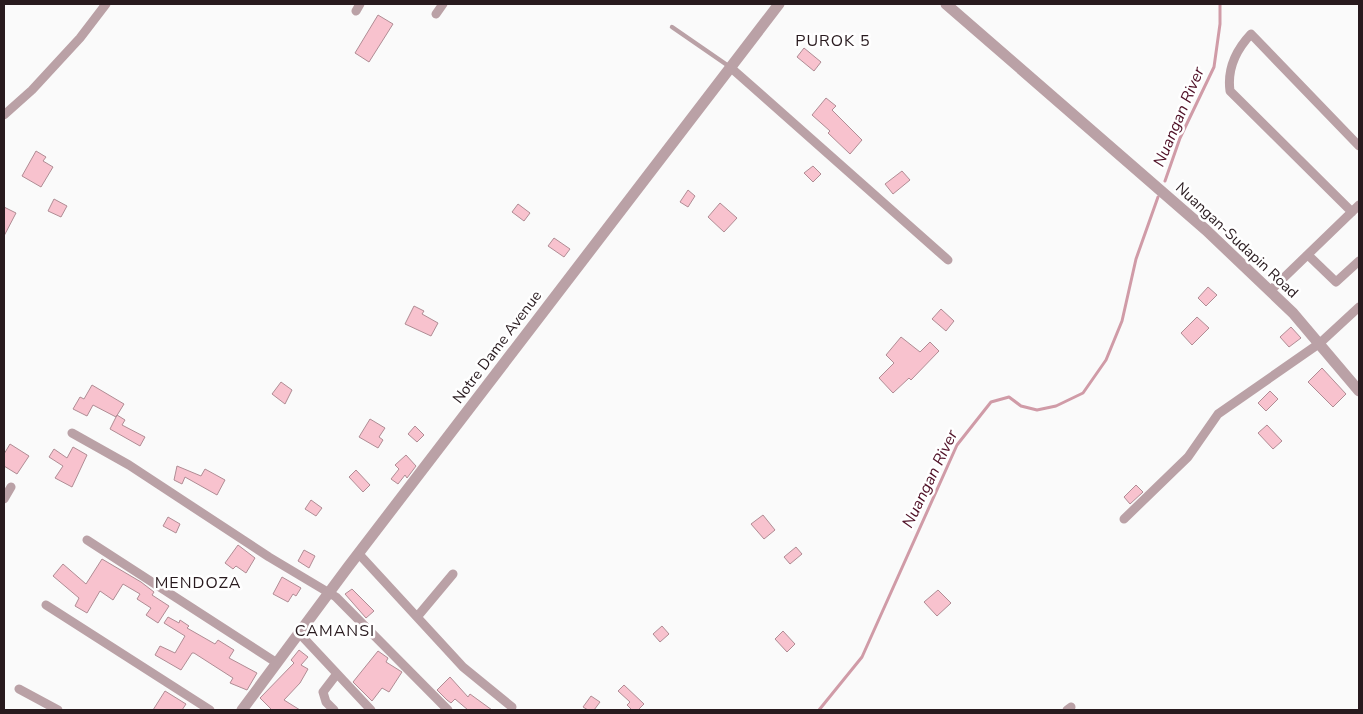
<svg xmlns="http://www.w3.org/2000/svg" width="1363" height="714" font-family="'Nunito Sans',sans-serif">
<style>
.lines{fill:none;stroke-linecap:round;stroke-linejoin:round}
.stream{stroke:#d09ba7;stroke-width:3}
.building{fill:#f8c2ce;stroke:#b08c94}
.service{stroke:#baa1a6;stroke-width:4.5}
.minor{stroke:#baa1a6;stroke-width:9}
.tertiary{stroke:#baa1a6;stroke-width:11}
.labels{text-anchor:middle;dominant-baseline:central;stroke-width:5;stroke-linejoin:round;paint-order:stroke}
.street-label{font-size:15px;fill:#281a1e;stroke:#fff}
.neighbourhood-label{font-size:16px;letter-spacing:1px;fill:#281a1e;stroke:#fff}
.water-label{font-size:16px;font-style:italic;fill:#4e0f25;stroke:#fff}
</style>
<rect width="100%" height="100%" fill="#fafafa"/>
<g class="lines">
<path class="stream" d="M1165 181 1180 138 1214 67 1220 24V4
M819 710 862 657 957 445 991 402 1009 397 1021 406 1037 410 1056 406 1083 393 1106 360 1122 321 1136 259 1158 197"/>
</g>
<path class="building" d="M378 15 393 24 369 62 355 53Z
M804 48 821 62 814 71 797 57Z
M826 98 836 106 832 110 862 140 850 154 828 133 830 131 812 115Z
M36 151 46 157 43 161 53 167 41 187 22 176Z
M813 166 821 174 813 182 804 173Z
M902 171 910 180 893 194 885 184Z
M688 190 695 196 688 207 680 202Z
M54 199 67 206 61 217 48 211Z
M720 203 737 218 724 232 708 217Z
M518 204 530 213 524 221 512 212Z
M4 207 16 213 4 236Z
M554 238 570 249 564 257 548 246Z
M1208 287 1217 295 1206 306 1198 298Z
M414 306 424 311 422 314 438 323 431 336 405 324Z
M941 309 954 321 946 331 932 319Z
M1197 317 1209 328 1192 345 1181 333Z
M1291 327 1301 338 1289 347 1280 337Z
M901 337 920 352 930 342 939 351 911 380 909 378 893 393 879 378 894 363 886 355Z
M1322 368 1346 394 1333 407 1308 382Z
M281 382 292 390 285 404 272 394Z
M92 385 124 404 116 417 93 405 87 416 73 409 80 397 84 399Z
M1270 391 1278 399 1266 411 1258 403Z
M117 415 125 420 122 425 145 437 140 446 110 429Z
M370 419 385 428 379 437 383 440 378 448 359 437Z
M1267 425 1282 441 1273 449 1258 433Z
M415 426 424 435 417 442 408 434Z
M10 444 29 456 17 474 4 466V454Z
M73 447 87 455 72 487 55 478 63 466 49 457 54 449 67 458Z
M406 455 416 466 407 478 405 475 398 484 391 479 399 469 395 465Z
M177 466 201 476 205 469 225 480 217 495 185 477 182 484 174 480Z
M356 470 370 485 363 492 349 477Z
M1136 485 1143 492 1130 504 1124 497Z
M311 500 322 508 316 516 305 509Z
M763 515 775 530 764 539 751 524Z
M168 517 180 524 176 533 163 526Z
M238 545 255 558 246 573 236 566 233 569 225 563Z
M796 547 802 554 790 564 784 557Z
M304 550 315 556 309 568 298 561Z
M102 559 141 582 154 592 152 595 169 606 158 623 146 615 151 608 137 599 140 594 123 584 113 600 100 591 87 613 75 606 79 598 53 576 63 564 86 584Z
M282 577 301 588 296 596 293 594 288 602 273 594Z
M352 589 374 611 366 618 345 594Z
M938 590 951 603 937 616 924 602Z
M168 617 179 623 180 620 189 626 187 628 215 644 218 640 234 650 229 658 257 673 247 690 230 683 233 678 194 653H192L181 670 155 655 160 646 175 653 185 636 164 623Z
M662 626 669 634 660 642 653 634Z
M783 631 795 644 787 652 775 639Z
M299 650 308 657 301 665 308 669 300 683 284 700 300 710H272L260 698 294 663 291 660Z
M378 651 388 658 386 662 402 672 389 692 382 688 372 701 353 682Z
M450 677 468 697 470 694 492 710H468L455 699 451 703 447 700 437 690Z
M624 685 644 704 638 710H632L627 705 630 702 618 691Z
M165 691 186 704 182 710H153Z
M591 696 600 702 594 710H588L583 707Z"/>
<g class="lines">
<path class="service" d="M672 27 730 67"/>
<path class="minor" d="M356 11 360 4
M436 14 443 4
M730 67 948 260
M4 115 32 90 80 38 106 4
M1352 212 1230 91C1227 69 1236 50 1251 34L1359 146
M1308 255 1336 282 1359 261
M1270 291 1359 205
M72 433 129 465 269 557 336 597 448 710
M4 499 11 487
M1124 519 1188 457 1218 414 1320 343 1359 307
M87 540 277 663
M358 553 463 667 512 707
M46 605 210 710
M417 617 453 574
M299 633 371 710
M19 689 58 710
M334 710 326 702 323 692 336 675
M1067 710 1071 707"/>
<path class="tertiary" d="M946 4 1206 230 1293 313 1359 391
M242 710 348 567 779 4"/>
</g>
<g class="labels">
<g class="street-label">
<text transform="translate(1237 240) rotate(43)">Nuangan-Sudapin Road</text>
<text transform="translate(497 347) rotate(-53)">Notre Dame Avenue</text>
</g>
<g class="neighbourhood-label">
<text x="833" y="41">PUROK 5</text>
<text x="198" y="583">MENDOZA</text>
<text x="335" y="631">CAMANSI</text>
</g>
<g class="water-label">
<text transform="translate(1179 117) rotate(-67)">Nuangan River</text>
<text transform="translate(930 479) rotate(-64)">Nuangan River</text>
</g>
</g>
<rect width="1363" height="714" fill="none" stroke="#281a1e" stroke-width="10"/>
</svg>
